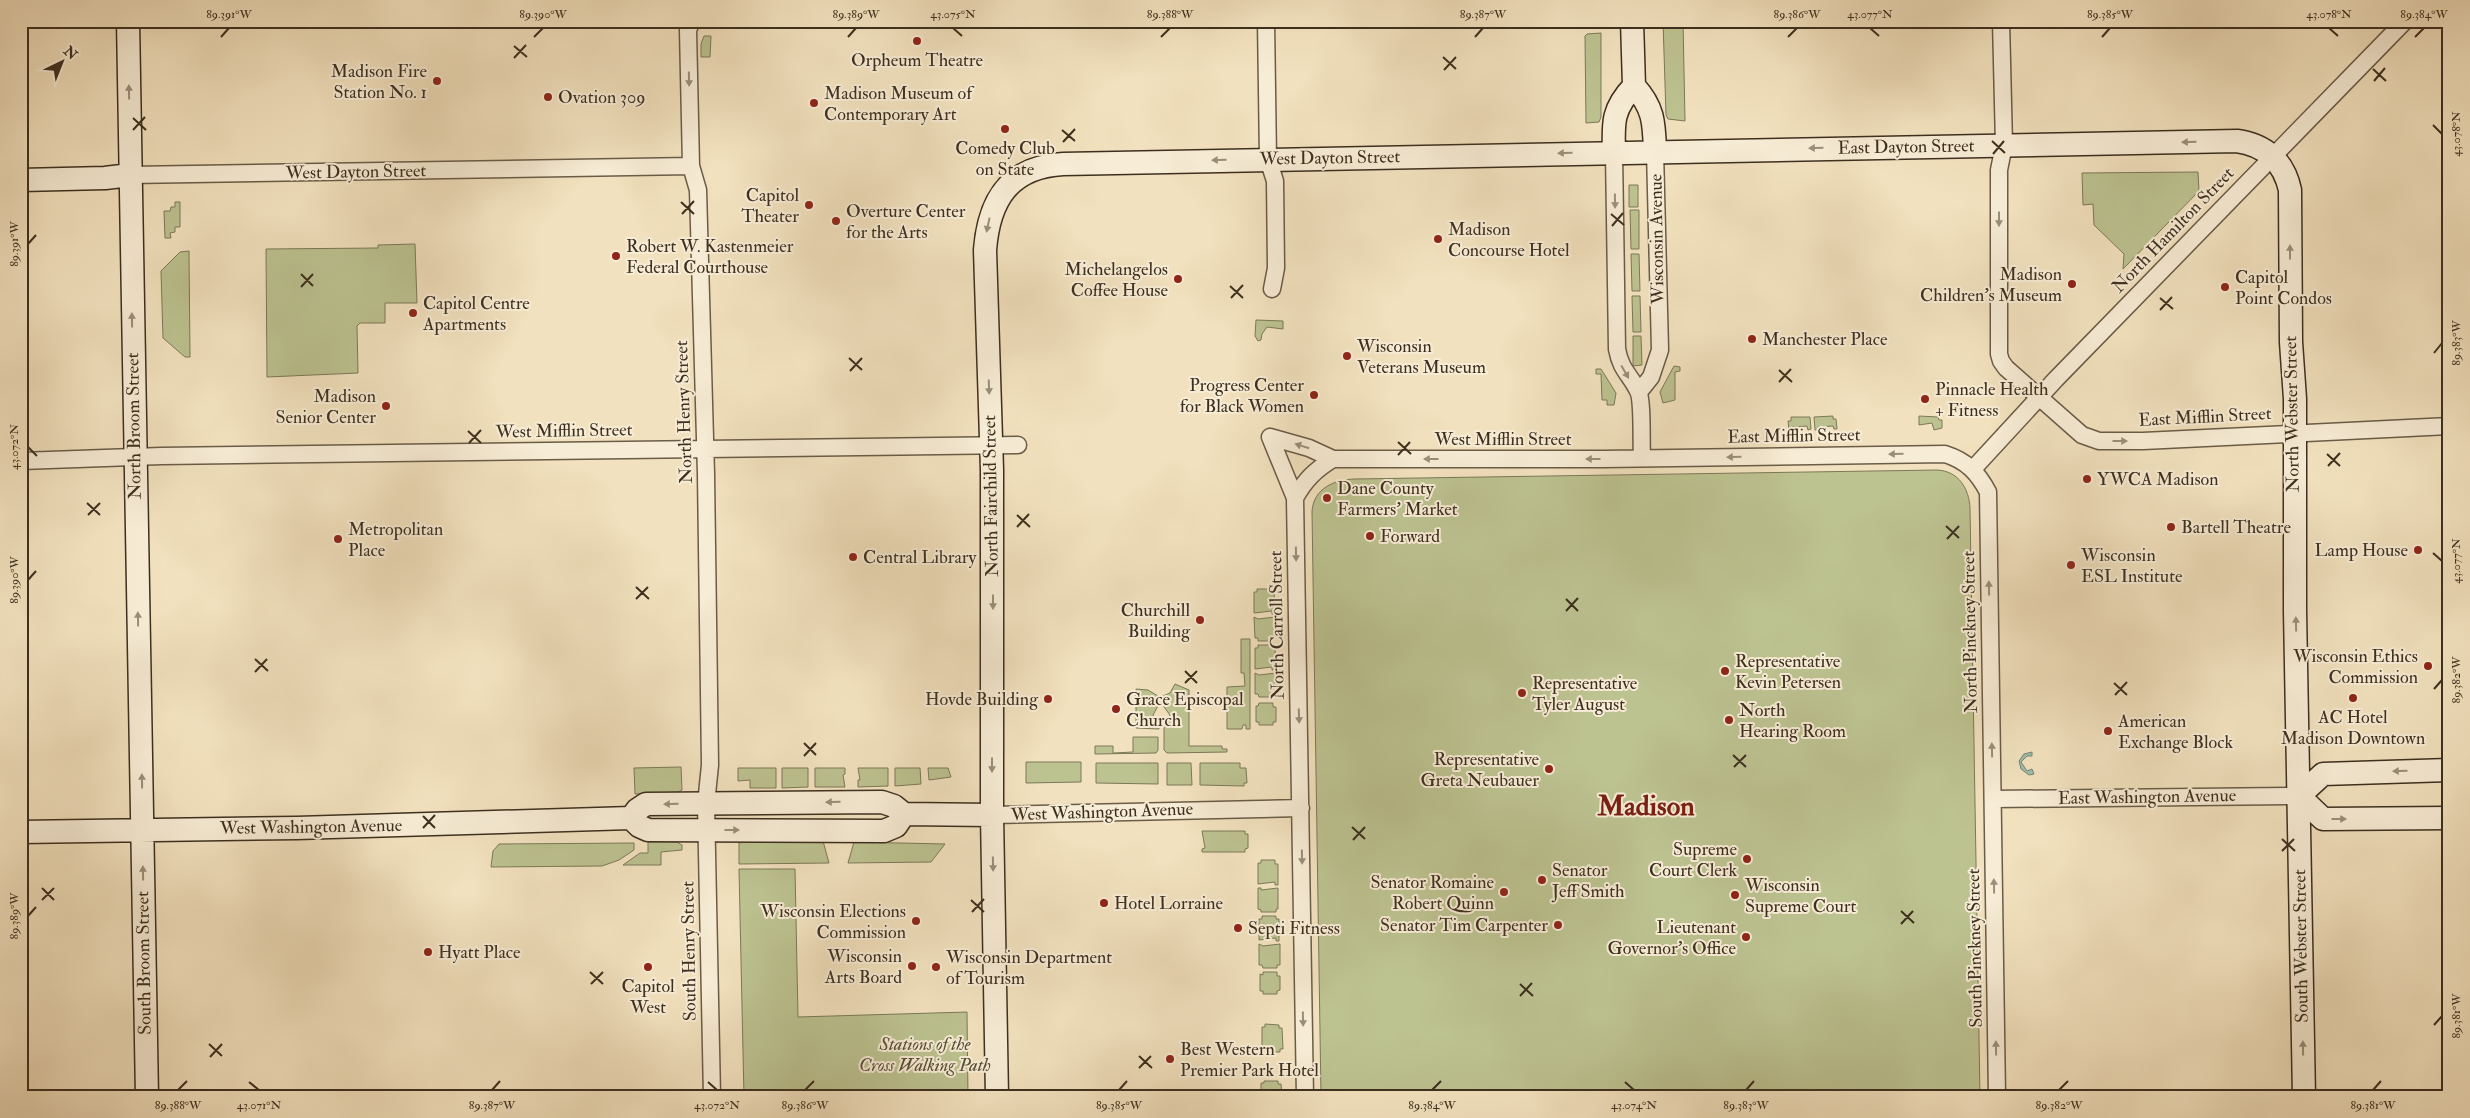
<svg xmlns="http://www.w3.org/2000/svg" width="2470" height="1118" font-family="'IM FELL Double Pica',serif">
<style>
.green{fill:#bcc290;stroke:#7c7858}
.water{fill:#9cbeae;stroke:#768575}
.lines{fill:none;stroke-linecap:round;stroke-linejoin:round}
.street-casing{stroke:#6a5c47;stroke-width:19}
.secondary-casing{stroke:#3d2f1f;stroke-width:25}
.street{stroke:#f7ecd5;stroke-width:16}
.secondary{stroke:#f7ecd5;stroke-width:22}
.oneway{fill:#9a8e7a}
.ticks{fill:none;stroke:#3d2f1f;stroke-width:2}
.poi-dot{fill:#8f2418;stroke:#f7ecd5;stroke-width:2}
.labels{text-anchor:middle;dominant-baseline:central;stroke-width:4;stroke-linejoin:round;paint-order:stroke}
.poi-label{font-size:18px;fill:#3d2f1f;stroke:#f7ecd5;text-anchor:start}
.street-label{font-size:18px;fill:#3d2f1f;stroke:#f7ecd5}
.park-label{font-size:18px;font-style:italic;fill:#564c36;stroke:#f7ecd5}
.town-label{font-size:28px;font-weight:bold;fill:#7a1f14;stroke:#f7ecd5}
.neatline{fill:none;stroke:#3d2f1f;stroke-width:2}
.ticks-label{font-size:12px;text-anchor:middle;fill:#3d2f1f}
</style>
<rect width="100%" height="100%" fill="#f2e1be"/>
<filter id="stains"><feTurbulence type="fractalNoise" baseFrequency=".004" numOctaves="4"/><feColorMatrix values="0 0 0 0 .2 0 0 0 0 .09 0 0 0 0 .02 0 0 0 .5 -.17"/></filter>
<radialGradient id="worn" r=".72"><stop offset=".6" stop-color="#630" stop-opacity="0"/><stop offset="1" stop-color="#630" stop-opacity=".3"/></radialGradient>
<path class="green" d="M1663 21H1683L1685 121 1668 119 1666 115Z
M1601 33V117L1599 122 1586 123 1585 36 1587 34Z
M704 36H711L710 57H701V44Z
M2198 172 2199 191 2123 269 2124 254 2094 225 2093 204 2083 205 2082 173Z
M1629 185H1638V207H1629Z
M175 202H180V227H175V232L170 233 171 238H165L164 211H170L171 207H175Z
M1630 210H1639V249H1631Z
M415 244 417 303H385V323H360L357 326 358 373 267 377 266 249 378 248V245Z
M189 251 190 357H185L163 338 161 271 180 252Z
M1631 254H1639L1640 291H1632Z
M1632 296H1640L1641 332H1633Z
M1256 320 1283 321V329L1267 327 1262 334 1261 340 1258 341 1255 336Z
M1633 336H1641L1642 365 1633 366Z
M1674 366 1680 367V371L1675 372V400L1663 403 1660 392Z
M1596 369H1601L1616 393 1614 405H1607V400H1602L1601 374H1596Z
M1833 416V419H1836L1837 429H1834L1833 426 1818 427V430H1815L1814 417Z
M1919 416 1938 417 1939 420H1942V428L1934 430 1932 423 1919 425Z
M1791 417H1810L1811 429 1808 430 1807 426 1792 427V430H1789L1788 421H1791Z
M1937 470C1959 471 1969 489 1970 508L1980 1097H1321L1312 511C1314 488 1334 480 1354 479Z
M1257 589H1272V592H1274L1275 614H1272V611L1254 613V592H1257Z
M1254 617 1258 619 1275 617V638H1272V641H1258V638H1255Z
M1241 639H1250V729H1246V725H1243L1242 729H1227V687L1245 686 1244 673H1241Z
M1258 645H1272V648H1275L1276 670H1272V667L1255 669V648H1258Z
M1255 673 1259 675 1276 673V694H1273V697H1259L1258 694H1255Z
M1175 684 1189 690V746H1222V749H1227V752L1167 753 1164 750V724L1168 721 1170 715 1164 707 1163 696 1170 693Z
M1136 689 1148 690 1158 696V706L1153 715 1158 723 1159 729 1136 728Z
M1259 703H1273V707H1276V722H1273V725H1259V722H1256V706H1258Z
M1133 737H1158V750L1156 753 1095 754V746H1113V753L1133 752Z
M1026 762H1081V782L1026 783Z
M1096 763H1158V784L1096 783Z
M1167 763H1191L1192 785H1167Z
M1200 763H1240V768H1246L1247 783H1244V786L1200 785Z
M681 767 682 790 678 792 635 794 634 768Z
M738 768H776V788H750V780L738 781Z
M782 768H808V787L782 788Z
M815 768H845V774L843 775 845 787H815Z
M858 768H888V786L858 787V780H860Z
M895 768H920L921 784 895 786Z
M928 768H948L951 777 929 780Z
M1202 831H1245V834H1248V848L1245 849V852H1202V849L1205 848Z
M752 840 823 841 829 863 739 864V843Z
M648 842H677L682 845V850L661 852V865H623L640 853H648Z
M854 842 945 844 931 862 848 863Z
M634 843V850L619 860 602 866 491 867 493 851 499 844Z
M1261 860H1275V864H1278V885H1275V882L1258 884V863H1261Z
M739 869H795L798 1017 967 1012 968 1097H744Z
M1258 888H1261V890L1278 888V909H1276V912H1261V910L1258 909Z
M1262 916H1276V919H1279V941H1276V938L1259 940V919H1262Z
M1259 944 1263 946 1280 944V965H1277V968H1263L1262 965H1259Z
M1263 972H1277V976H1280V990L1277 991V994H1263V991H1260V974L1263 975Z
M1265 1024 1279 1025V1028H1282L1283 1049H1280V1052H1266V1050L1262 1049V1027H1265Z
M1264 1081H1278V1084H1281L1282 1097H1261V1083H1264Z"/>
<path class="water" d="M2032 752V756H2027L2021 762 2027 771 2032 769 2034 774 2029 775 2021 769 2019 761 2024 754Z"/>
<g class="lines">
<defs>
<path id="street" d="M692 21 688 30 691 166 698 190 706 474 710 765 706 804 712 1097
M1266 21 1268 159 1275 181 1276 268 1272 289
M2001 21 2004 145 1999 170V354L2001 361 2006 368 2082 435 2099 441H2143L2449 426
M1614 153 1617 349C1621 371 1630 374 1638 391 1643 400 1641 444 1642 457
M130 175 691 166
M1639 392 1651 377 1660 350 1655 151
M1270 437 1309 448 1333 459H1604L1945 454C1967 461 1978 473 1988 492L1997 1097
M1270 437 1295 498
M21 461 161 456 1018 445
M1973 469 2056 379 2405 21
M1994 799 2299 796
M992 815 1301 808
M1305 1097 1295 498C1305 480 1315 470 1333 459"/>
<path id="secondary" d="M128 21 147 1097
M1632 21 1634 86C1654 108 1654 123 1655 151
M1614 153C1613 123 1612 109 1634 86
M21 180 105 178 130 175
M2299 796 2323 819 2449 818
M2299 796 2323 774 2449 770
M631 818 637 810 646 804 882 802 894 806 904 814 992 815
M631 818 639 826 648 830 884 831 896 826 904 814
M21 832 297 828 631 818
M997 1097 992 815V470L985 250C989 200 1009 167 1063 164L2237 141C2266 145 2284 162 2290 190L2291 342 2295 399V611L2304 1097"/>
</defs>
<use href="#street" class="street-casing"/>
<use href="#secondary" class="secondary-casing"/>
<use href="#street" class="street"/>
<use href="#secondary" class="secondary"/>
</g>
<defs><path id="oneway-solid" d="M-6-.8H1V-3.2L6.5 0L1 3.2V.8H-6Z" transform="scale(1.25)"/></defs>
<g class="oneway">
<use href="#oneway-solid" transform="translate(689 79) rotate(89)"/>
<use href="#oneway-solid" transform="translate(129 92) rotate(-91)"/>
<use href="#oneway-solid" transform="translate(2189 142) rotate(179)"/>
<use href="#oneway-solid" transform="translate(1816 148) rotate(179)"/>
<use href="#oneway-solid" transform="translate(1565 153) rotate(179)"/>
<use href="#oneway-solid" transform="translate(1219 160) rotate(178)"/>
<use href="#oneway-solid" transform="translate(1615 201) rotate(89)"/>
<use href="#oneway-solid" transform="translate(1999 219) rotate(90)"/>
<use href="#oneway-solid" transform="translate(988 225) rotate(102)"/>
<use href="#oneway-solid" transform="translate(2290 252) rotate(-90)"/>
<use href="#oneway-solid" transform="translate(132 320) rotate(-91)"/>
<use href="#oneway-solid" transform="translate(1625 372) rotate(60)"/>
<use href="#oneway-solid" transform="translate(989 387) rotate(88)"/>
<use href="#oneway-solid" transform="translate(2120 441)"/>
<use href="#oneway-solid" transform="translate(1302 446) rotate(-162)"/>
<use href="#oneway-solid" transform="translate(1896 454) rotate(179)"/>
<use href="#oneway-solid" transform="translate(1734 457) rotate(179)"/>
<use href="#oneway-solid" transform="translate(1431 459) rotate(180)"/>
<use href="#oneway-solid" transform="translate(1593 459) rotate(180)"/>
<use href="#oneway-solid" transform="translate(1296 554) rotate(89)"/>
<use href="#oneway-solid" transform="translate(1989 588) rotate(-91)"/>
<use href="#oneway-solid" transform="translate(993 602) rotate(90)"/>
<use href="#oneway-solid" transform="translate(138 619) rotate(-91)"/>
<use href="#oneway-solid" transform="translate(2296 624) rotate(-91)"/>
<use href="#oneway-solid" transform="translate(1299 716) rotate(88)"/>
<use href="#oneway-solid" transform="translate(1992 750) rotate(-91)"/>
<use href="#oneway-solid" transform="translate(992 765) rotate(90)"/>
<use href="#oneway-solid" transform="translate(2400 771) rotate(178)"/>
<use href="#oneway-solid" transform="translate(142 781) rotate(-91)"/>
<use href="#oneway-solid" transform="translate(833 802) rotate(179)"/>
<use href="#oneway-solid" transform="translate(671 804) rotate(179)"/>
<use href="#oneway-solid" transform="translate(2339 819)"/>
<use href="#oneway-solid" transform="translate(732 830)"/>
<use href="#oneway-solid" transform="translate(1302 857) rotate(89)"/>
<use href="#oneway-solid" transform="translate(993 864) rotate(89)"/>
<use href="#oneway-solid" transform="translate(143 873) rotate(-91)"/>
<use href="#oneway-solid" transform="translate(1994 886) rotate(-91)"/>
<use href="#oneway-solid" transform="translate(1303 1019) rotate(89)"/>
<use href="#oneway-solid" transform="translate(1996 1048) rotate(-91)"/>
<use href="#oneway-solid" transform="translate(2303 1048) rotate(-91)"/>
</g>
<path class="ticks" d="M953 28 962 36M1870 28 1879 36M2329 28 2338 36M221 37 229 28M534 37 543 28M848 37 856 28M1161 37 1170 28M1475 37 1483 28M1788 37 1797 28M2102 37 2110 28M2415 37 2424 28M514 46 527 57M1443 57 1456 69M514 58 526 45M2373 69 2386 81M1444 70 1456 57M2374 81 2385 68M133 118 146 130M2433 125 2442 134M133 130 145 117M1062 130 1075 141M1992 141 2005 153M1063 142 1075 129M1993 154 2004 141M681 202 694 214M682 214 694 201M1611 214 1624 225M1612 226 1623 213M28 244 36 235M301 274 313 286M1230 286 1243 298M301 287 313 274M1231 298 1243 285M2160 298 2173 309M2160 310 2172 297M2434 353 2442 343M849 358 862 370M1779 370 1792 382M850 371 862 358M1779 382 1791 369M468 431 481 443M1398 442 1411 454M469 443 481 430M28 447 37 456M2327 454 2340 466M1398 455 1410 442M2328 466 2340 453M87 503 100 515M88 515 100 503M1017 515 1030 527M1946 526 1959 538M1017 527 1029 514M1947 539 1959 526M2433 553 2442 561M28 580 36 571M636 587 649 599M636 599 648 587M1566 599 1578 611M1566 611 1578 598M255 659 268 671M1185 671 1197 683M255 672 267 659M1185 683 1197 671M2114 683 2127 695M2434 689 2442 680M2115 695 2127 682M804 743 816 755M1733 755 1746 767M804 756 816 743M1734 767 1746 755M423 816 435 828M1352 827 1365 839M423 828 435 815M2282 839 2295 851M1353 840 1365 827M2282 851 2294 839M42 888 54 900M42 900 54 888M971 900 984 912M1901 911 1914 923M972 912 984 899M28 916 36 907M1901 924 1913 911M590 972 603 984M591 984 603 972M1520 984 1533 996M1520 996 1532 983M2434 1025 2442 1016M209 1044 222 1056M1139 1056 1152 1068M210 1057 222 1044M1139 1068 1151 1056M249 1082 259 1090M708 1082 717 1090M1625 1082 1634 1090M178 1090 187 1081M492 1090 500 1081M805 1090 814 1081M1119 1090 1127 1081M1432 1090 1441 1081M1746 1090 1754 1081M2059 1090 2068 1081M2373 1090 2381 1081"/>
<g class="poi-dot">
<circle cx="917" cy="41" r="5"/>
<circle cx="437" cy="81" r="5"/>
<circle cx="548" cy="97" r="5"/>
<circle cx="814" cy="103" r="5"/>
<circle cx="1005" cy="129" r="5"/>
<circle cx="809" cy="205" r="5"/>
<circle cx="836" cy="221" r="5"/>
<circle cx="1438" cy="239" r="5"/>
<circle cx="616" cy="256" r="5"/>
<circle cx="1178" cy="279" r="5"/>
<circle cx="2072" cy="284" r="5"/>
<circle cx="2225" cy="287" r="5"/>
<circle cx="413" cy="313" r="5"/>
<circle cx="1752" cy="339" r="5"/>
<circle cx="1347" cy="356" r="5"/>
<circle cx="1314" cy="395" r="5"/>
<circle cx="1925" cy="399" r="5"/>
<circle cx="386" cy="406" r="5"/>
<circle cx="2087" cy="479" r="5"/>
<circle cx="1327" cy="498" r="5"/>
<circle cx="2171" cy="527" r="5"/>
<circle cx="1370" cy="536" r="5"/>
<circle cx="338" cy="539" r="5"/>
<circle cx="2418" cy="550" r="5"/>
<circle cx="853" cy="557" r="5"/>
<circle cx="2071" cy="565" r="5"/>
<circle cx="1200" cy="620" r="5"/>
<circle cx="2428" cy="666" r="5"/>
<circle cx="1725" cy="671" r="5"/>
<circle cx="1522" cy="693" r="5"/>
<circle cx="2353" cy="698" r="5"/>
<circle cx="1048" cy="699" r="5"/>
<circle cx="1116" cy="709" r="5"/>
<circle cx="1729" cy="720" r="5"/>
<circle cx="2108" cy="731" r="5"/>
<circle cx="1549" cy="769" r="5"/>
<circle cx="1747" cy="859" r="5"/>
<circle cx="1542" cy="880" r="5"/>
<circle cx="1504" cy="892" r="5"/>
<circle cx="1735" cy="895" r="5"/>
<circle cx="1104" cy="903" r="5"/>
<circle cx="916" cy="921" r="5"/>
<circle cx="1558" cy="925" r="5"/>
<circle cx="1238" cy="928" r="5"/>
<circle cx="1746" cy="937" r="5"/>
<circle cx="428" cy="952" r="5"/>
<circle cx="912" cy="966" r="5"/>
<circle cx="648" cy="967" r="5"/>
<circle cx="936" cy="967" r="5"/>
<circle cx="1170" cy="1059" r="5"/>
</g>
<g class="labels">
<g class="poi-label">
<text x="917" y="60" text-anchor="middle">Orpheum Theatre</text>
<text x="427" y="71" text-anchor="end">Madison Fire<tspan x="427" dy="21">Station No. 1</tspan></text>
<text x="824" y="93">Madison Museum of<tspan x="824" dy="21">Contemporary Art</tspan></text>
<text x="558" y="97">Ovation 309</text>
<text x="1005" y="148" text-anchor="middle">Comedy Club<tspan x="1005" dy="21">on State</tspan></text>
<text x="799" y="195" text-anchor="end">Capitol<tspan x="799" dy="21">Theater</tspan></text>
<text x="846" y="211">Overture Center<tspan x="846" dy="21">for the Arts</tspan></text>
<text x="1448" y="229">Madison<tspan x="1448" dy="21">Concourse Hotel</tspan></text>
<text x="626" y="246">Robert W. Kastenmeier<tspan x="626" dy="21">Federal Courthouse</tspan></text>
<text x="1168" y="269" text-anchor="end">Michelangelos<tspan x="1168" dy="21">Coffee House</tspan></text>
<text x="2062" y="274" text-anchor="end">Madison<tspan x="2062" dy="21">Children's Museum</tspan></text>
<text x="2235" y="277">Capitol<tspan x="2235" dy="21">Point Condos</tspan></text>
<text x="423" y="303">Capitol Centre<tspan x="423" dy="21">Apartments</tspan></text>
<text x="1762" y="339">Manchester Place</text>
<text x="1357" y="346">Wisconsin<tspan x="1357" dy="21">Veterans Museum</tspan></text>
<text x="1304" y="385" text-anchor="end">Progress Center<tspan x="1304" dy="21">for Black Women</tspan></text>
<text x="1935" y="389">Pinnacle Health<tspan x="1935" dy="21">+ Fitness</tspan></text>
<text x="376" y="396" text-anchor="end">Madison<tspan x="376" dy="21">Senior Center</tspan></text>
<text x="2097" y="479">YWCA Madison</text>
<text x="1337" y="488">Dane County<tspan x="1337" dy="21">Farmers' Market</tspan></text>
<text x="2181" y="527">Bartell Theatre</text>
<text x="348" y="529">Metropolitan<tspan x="348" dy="21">Place</tspan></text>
<text x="1380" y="536">Forward</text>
<text x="2408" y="550" text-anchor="end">Lamp House</text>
<text x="2081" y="555">Wisconsin<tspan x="2081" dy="21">ESL Institute</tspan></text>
<text x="863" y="557">Central Library</text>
<text x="1190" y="610" text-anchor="end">Churchill<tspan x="1190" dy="21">Building</tspan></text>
<text x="2418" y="656" text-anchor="end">Wisconsin Ethics<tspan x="2418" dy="21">Commission</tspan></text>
<text x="1735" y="661">Representative<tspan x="1735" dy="21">Kevin Petersen</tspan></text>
<text x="1532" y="683">Representative<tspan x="1532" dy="21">Tyler August</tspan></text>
<text x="1038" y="699" text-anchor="end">Hovde Building</text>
<text x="1126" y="699">Grace Episcopal<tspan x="1126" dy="21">Church</tspan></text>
<text x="1739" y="710">North<tspan x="1739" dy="21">Hearing Room</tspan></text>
<text x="2353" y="717" text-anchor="middle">AC Hotel<tspan x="2353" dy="21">Madison Downtown</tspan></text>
<text x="2118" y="721">American<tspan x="2118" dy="21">Exchange Block</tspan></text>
<text x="1539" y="759" text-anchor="end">Representative<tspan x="1539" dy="21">Greta Neubauer</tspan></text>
<text x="1737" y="849" text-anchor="end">Supreme<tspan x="1737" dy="21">Court Clerk</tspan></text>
<text x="1552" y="870">Senator<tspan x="1552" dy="21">Jeff Smith</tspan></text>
<text x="1494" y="882" text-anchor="end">Senator Romaine<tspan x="1494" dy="21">Robert Quinn</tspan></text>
<text x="1745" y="885">Wisconsin<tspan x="1745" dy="21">Supreme Court</tspan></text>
<text x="1114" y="903">Hotel Lorraine</text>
<text x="906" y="911" text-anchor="end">Wisconsin Elections<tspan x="906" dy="21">Commission</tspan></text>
<text x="1548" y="925" text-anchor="end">Senator Tim Carpenter</text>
<text x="1736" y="927" text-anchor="end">Lieutenant<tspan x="1736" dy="21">Governor's Office</tspan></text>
<text x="1248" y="928">Septi Fitness</text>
<text x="438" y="952">Hyatt Place</text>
<text x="902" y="956" text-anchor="end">Wisconsin<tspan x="902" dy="21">Arts Board</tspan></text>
<text x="946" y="957">Wisconsin Department<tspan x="946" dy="21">of Tourism</tspan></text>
<text x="648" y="986" text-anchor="middle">Capitol<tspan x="648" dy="21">West</tspan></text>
<text x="1180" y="1049">Best Western<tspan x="1180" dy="21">Premier Park Hotel</tspan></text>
</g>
<g class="street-label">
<text transform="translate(1906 147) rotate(-1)">East Dayton Street</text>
<text transform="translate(1330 158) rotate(-1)">West Dayton Street</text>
<text transform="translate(356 172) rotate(-1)">West Dayton Street</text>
<text transform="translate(2173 230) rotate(-46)">North Hamilton Street</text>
<text transform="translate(1657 239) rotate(-91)">Wisconsin Avenue</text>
<text transform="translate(684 412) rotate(-92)">North Henry Street</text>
<text transform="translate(2292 414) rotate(-91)">North Webster Street</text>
<text transform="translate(2205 417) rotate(-3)">East Mifflin Street</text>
<text transform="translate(134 426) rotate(-91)">North Broom Street</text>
<text transform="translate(564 431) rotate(-1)">West Mifflin Street</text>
<text transform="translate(1794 436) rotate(-1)">East Mifflin Street</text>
<text x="1503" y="439">West Mifflin Street</text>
<text transform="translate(991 496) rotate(-91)">North Fairchild Street</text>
<text transform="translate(1277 625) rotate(-91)">North Carroll Street</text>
<text transform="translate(1970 632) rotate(-91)">North Pinckney Street</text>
<text transform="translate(2147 797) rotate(-1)">East Washington Avenue</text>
<text transform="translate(1102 812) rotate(-2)">West Washington Avenue</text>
<text transform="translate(311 827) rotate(-1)">West Washington Avenue</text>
<text transform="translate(2301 946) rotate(-91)">South Webster Street</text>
<text transform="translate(1975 948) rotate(-91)">South Pinckney Street</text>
<text transform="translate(689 951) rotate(-91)">South Henry Street</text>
<text transform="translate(144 963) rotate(-91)">South Broom Street</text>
</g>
<g class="park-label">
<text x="925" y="1044">Stations of the<tspan x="925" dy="21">Cross Walking Path</tspan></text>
</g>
<g class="town-label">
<text x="1646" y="806">Madison</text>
</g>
</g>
<rect width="2470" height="1118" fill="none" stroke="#f2e1be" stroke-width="55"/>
<g transform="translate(62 62) rotate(43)" stroke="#f7ecd5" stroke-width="4" paint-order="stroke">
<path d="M0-4L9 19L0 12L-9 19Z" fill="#3d2f1f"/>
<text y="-8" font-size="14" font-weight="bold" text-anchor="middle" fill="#3d2f1f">N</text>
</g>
<rect x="28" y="28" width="2414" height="1062" class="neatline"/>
<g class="ticks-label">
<text x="229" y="18">89.391°W</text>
<text x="543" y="18">89.390°W</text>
<text x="856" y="18">89.389°W</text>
<text x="953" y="18">43.075°N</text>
<text x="1170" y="18">89.388°W</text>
<text x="1483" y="18">89.387°W</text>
<text x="1797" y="18">89.386°W</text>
<text x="1870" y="18">43.077°N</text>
<text x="2110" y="18">89.385°W</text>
<text x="2329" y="18">43.078°N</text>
<text x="2424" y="18">89.384°W</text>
<text transform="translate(2456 134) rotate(-90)" y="4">43.078°N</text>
<text transform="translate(14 244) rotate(-90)" y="4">89.391°W</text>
<text transform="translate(2456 343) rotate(-90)" y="4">89.383°W</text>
<text transform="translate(14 447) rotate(-90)" y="4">43.072°N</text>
<text transform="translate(2456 561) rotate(-90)" y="4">43.077°N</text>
<text transform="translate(14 580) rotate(-90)" y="4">89.390°W</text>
<text transform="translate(2456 680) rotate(-90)" y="4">89.382°W</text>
<text transform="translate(14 916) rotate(-90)" y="4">89.389°W</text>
<text transform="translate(2456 1016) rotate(-90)" y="4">89.381°W</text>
<text x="178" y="1109">89.388°W</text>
<text x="259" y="1109">43.071°N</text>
<text x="492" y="1109">89.387°W</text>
<text x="717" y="1109">43.072°N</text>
<text x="805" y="1109">89.386°W</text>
<text x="1119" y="1109">89.385°W</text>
<text x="1432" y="1109">89.384°W</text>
<text x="1634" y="1109">43.074°N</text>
<text x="1746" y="1109">89.383°W</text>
<text x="2059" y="1109">89.382°W</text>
<text x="2373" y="1109">89.381°W</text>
</g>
<rect width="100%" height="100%" filter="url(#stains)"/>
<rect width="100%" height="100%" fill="url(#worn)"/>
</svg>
